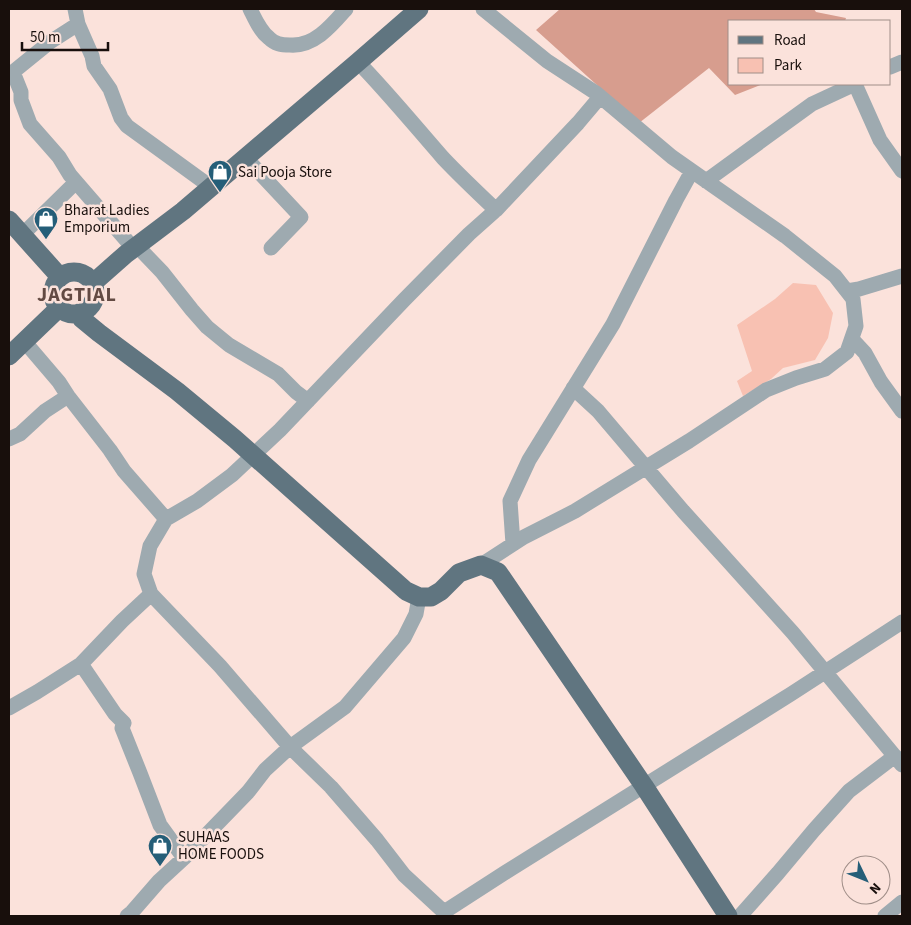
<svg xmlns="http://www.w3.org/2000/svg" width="911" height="925" font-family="'Source Sans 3',sans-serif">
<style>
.green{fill:#f8c1b2}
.forest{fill:#d79d8e}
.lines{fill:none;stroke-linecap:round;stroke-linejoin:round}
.minor{stroke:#9eaab0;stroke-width:15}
.major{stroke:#607580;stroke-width:19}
.labels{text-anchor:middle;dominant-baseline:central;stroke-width:5;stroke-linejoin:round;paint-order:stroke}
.poi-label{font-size:15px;fill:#180f0c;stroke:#fbe2db;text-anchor:start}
.district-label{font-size:20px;font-weight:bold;letter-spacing:1px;fill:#634a43;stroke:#fbe2db}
</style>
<rect width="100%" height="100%" fill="#fbe2db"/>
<path class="green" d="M793 283 816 285 833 313 828 338 815 360 783 368 771 379 743 396 737 381 752 371 737 325 775 299Z"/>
<path class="forest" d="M560 9H814L816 12 846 18 845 21H730V84H763L735 95 709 68 639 123 536 30Z"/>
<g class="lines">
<path class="minor" d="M75 9 78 24 92 56 94 66 110 89 121 118 127 126 211 187
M250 9C255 19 260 31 269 38 275 44 281 45 290 45 314 47 332 25 346 9
M78 24 50 42 13 72 21 92V100L30 124 59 157 70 175 134 249
M358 62C388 93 415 126 443 158 460 176 478 193 496 210
M890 67 902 62
M855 84 880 140 902 171
M245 157 301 217 271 248
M706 181 812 104 855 84
M22 235 76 182
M137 246 162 272 192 310 207 327 229 345 278 374 296 392 308 401
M847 291 859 289 902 276
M852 339 865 353 881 382 902 411
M24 341 59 382 68 396 110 450 124 471 166 519 197 501 232 475 280 430 404 300 469 234 496 210 578 123 600 97
M573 388 598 411 683 511 793 633 902 765
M9 439 20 434 45 411 68 396
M513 544 510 501 529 460 613 324 676 200 692 171
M481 565 524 537 575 511 689 441 766 390 796 378 825 369 847 352 856 326 853 299 835 276 785 236 672 157 596 93 547 61 483 9
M151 594 220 666 290 747 331 787 377 840 404 875 444 912 506 872 791 694 902 622
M81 664 115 714 124 723 122 728 140 773 160 825 184 858
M9 708 37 692 81 664 122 621 151 594 144 574 150 546 166 519
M127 916 132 912 159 881 184 858 248 792 265 770 290 747 345 707 404 638 416 614 419 597
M740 916 778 873 814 830 849 791 895 756
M885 916 902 902"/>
<path class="major" d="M9 220 60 277
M53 293a21 21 0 1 1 42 0a21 21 0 1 1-42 0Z
M92 284 126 254 183 211 358 62 419 9
M79 313 82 319 99 333 177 391 235 439 406 591 419 597H431L441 591 459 573 481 565 498 572 644 786 728 916
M9 356 59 308"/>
</g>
<defs>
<symbol id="shop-pin" viewBox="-11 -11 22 30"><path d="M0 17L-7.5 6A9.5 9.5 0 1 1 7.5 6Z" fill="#255e78" stroke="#fbe2db"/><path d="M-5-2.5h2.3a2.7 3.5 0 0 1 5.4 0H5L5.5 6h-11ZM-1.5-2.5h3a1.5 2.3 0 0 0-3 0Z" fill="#fff"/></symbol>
</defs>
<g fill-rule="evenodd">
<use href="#shop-pin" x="206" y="158" width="28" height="38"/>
<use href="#shop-pin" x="32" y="205" width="28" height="38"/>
<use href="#shop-pin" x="146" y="832" width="28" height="38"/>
</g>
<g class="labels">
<g class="poi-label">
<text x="238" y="172">Sai Pooja Store</text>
<text x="64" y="210">Bharat Ladies<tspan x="64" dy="17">Emporium</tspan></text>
<text x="178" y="837">SUHAAS<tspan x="178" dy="17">HOME FOODS</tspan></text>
</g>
<g class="district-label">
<text x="77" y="295">JAGTIAL</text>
</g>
</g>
<rect width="911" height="925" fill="none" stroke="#180f0c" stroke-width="20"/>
<rect x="728" y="20" width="162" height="65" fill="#fbe2db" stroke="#a08e88"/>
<rect x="738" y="36" width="25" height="8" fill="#607580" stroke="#a08e88"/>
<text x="774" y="45" font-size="15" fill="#180f0c">Road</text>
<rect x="738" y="58" width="25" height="15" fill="#f8c1b2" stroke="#a08e88"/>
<text x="774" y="70" font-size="15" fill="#180f0c">Park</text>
<g transform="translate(866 880) rotate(133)"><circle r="24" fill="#fbe2db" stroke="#a08e88"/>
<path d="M0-4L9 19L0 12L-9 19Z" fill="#255e78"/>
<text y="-8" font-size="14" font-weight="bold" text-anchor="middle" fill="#180f0c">N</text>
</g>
<path d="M22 42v8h86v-8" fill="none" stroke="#180f0c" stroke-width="2.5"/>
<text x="30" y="42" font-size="15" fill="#180f0c" stroke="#fbe2db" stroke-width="4" paint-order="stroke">50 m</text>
</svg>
